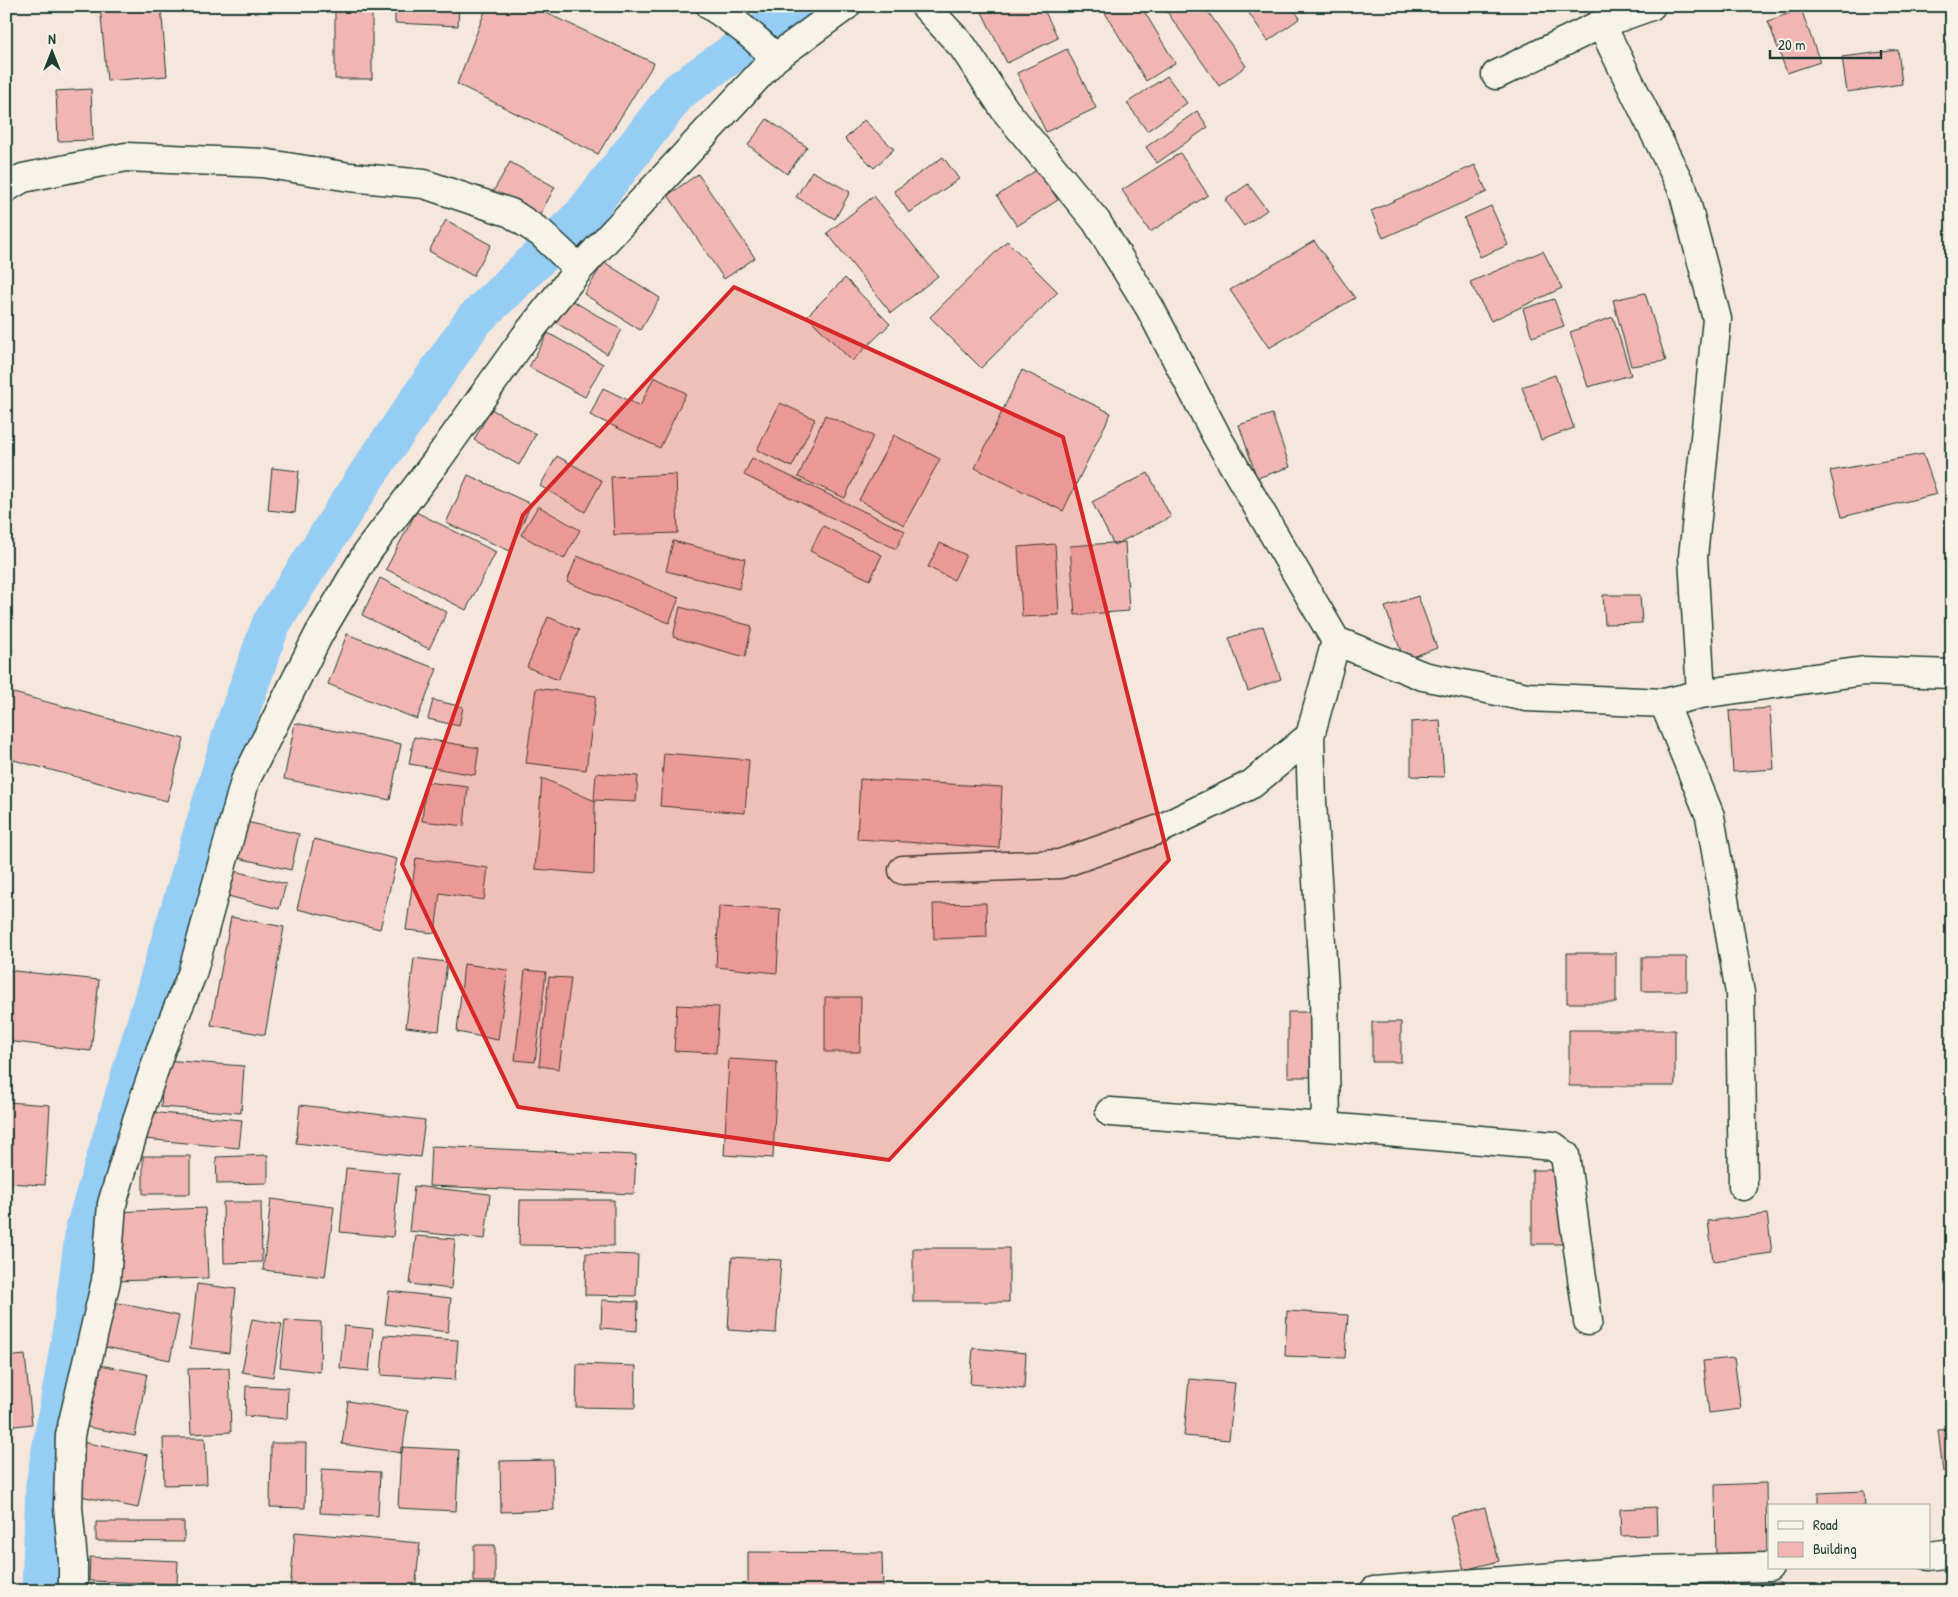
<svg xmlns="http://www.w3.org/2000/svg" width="1958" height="1597" font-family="'Patrick Hand',sans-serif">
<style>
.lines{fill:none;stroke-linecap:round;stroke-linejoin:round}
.canal{stroke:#95cdf4;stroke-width:39}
.building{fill:#f1b6b2;stroke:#1f3d34}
.minor-casing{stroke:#1f3d34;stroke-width:31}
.minor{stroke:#f7f3e8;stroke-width:28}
.marked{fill:#d62828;fill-opacity:0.2;stroke:#d62828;stroke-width:4;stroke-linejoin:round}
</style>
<rect width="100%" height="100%" fill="#f6e7dd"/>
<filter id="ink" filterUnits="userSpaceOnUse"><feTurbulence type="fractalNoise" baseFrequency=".02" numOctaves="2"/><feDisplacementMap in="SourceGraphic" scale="10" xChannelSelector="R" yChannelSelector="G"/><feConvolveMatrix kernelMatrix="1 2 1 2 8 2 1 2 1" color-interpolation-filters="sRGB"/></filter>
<g filter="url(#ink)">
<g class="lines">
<path class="canal" d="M41 1591 45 1485 70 1343 85 1228 233 731 271 624 367 475 473 321 583 215 679 91 800 6"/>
</g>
<path class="building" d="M100 6H161L167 76 107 81Z
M335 6H372V79H335Z
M395 6H459L458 26 395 23Z
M487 6H531L654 63 598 154 457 84Z
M979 6H1042L1058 38 1007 63Z
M1101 6H1141L1175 63 1146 81Z
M1163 6H1204L1246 66 1219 86Z
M1244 6H1291L1300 18 1268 41Z
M1801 9 1820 62 1787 73 1768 21Z
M1067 49 1096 108 1046 132 1017 73Z
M1898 50 1902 84 1847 92 1842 57Z
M1167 76 1187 103 1147 131 1127 103Z
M91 89 93 140 58 141 56 91Z
M1197 111 1208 127 1157 163 1146 147Z
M767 119 807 147 787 174 748 145Z
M864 120 894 149 874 168 845 139Z
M1180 153 1208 195 1150 232 1122 190Z
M943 157 959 179 909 213 894 191Z
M510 162 555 187 538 218 493 192Z
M1475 165 1487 192 1383 238 1371 211Z
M1038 169 1058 200 1017 226 997 196Z
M812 171 850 192 835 219 796 197Z
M698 174 755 258 724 279 668 195Z
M1248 184 1267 210 1244 226 1225 200Z
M874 196 938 276 891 313 827 233Z
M1491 206 1508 245 1480 257 1464 218Z
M446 220 491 245 473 276 429 251Z
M1007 241 1058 292 981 368 930 317Z
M1314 241 1355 298 1269 348 1230 290Z
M1543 251 1562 288 1491 321 1470 282Z
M604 262 660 298 640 330 584 294Z
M845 278 890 324 852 361 807 316Z
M1645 293 1666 361 1631 366 1613 300Z
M561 294 622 330 607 354 547 317Z
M1554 299 1564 326 1532 337 1523 309Z
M1613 317 1631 375 1588 387 1570 332Z
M548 333 603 364 585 397 529 367Z
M1022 370 1111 413 1063 511 975 468Z
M1555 375 1574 428 1541 440 1522 387Z
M654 377 686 393 660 448 590 415 603 388 640 406Z
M780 403 815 419 792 467 757 450Z
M491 409 536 434 519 465 474 440Z
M1272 414 1290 467 1257 478 1239 425Z
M825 415 873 436 845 498 798 477Z
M894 435 940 459 904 525 859 500Z
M1923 454 1937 494 1842 517 1830 471Z
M557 456 602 481 585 512 540 486Z
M752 458 905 531 896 549 744 475Z
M272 468 299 471 295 513 268 510Z
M1148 473 1171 517 1114 545 1092 502Z
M676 474 678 533 614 535 611 477Z
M468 475 531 504 510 551 446 523Z
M538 506 580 530 564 559 521 535Z
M416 512 496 552 466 610 386 569Z
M823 526 882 555 870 580 810 551Z
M673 541 745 559 739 589 666 571Z
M1125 542 1129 611 1075 615 1070 546Z
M940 543 966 555 954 580 928 567Z
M1055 544 1059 615 1022 617 1018 547Z
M577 556 679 598 669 623 567 582Z
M380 578 447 612 429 649 362 615Z
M1603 595H1640L1642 623 1605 624Z
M1418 596 1437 648 1404 660 1385 607Z
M680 607 752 626 745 657 673 637Z
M548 617 579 630 558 680 527 667Z
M1263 626 1281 679 1248 691 1229 638Z
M347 634 437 669 417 719 328 684Z
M536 688 596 696 586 770 526 763Z
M6 691 184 739 167 801 6 758Z
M433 700 463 707 459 726 428 719Z
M1770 708 1774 769 1733 772 1729 711Z
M1440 720 1444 777 1411 776V722Z
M295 723 401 744 390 800 284 779Z
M414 737 479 748 475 775 409 764Z
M664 753 749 760 745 813 660 806Z
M596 773 638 776 636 802 594 800Z
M542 778 595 801 594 874 535 869Z
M860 779 1002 787 999 848 857 839Z
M426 782 468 787 464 826 422 821Z
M242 821 299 834 291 870 234 857Z
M314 839 397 859 380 929 297 909Z
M416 858 488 868 484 900 440 893 435 933 406 930Z
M230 870 286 884 279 909 224 895Z
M986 903 987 937 934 939 933 904Z
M719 906 780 909 777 973 716 967Z
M231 917 284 927 265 1035 211 1025Z
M1567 953H1616V1003H1567Z
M1642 957H1687V991H1642Z
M414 958 447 962 439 1031 406 1027Z
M464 964 508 970 498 1040 457 1032Z
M6 970 99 980 91 1051 6 1041Z
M525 970 546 972 535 1062 515 1060Z
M549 977 571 978 559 1069 539 1066Z
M825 997H861L860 1052H825Z
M677 1005 719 1007 716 1053 674 1051Z
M1288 1012H1318V1077H1288Z
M1372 1022H1401V1062H1372Z
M1569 1030H1675V1086H1569Z
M729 1059 777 1062 773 1158 724 1155Z
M164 1060 244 1066 241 1113 161 1107Z
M6 1102 50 1105 45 1185 6 1183Z
M300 1105 425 1120 420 1157 296 1143Z
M147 1112 242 1120 239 1148 144 1139Z
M431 1146 636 1155 634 1194 429 1186Z
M268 1155V1183L217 1184 216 1157Z
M143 1156H190V1194H143Z
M346 1168 399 1173 393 1237 340 1232Z
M1532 1170H1564V1244H1532Z
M414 1186 490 1194 485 1239 409 1231Z
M271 1199 334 1207 325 1277 263 1270Z
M520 1200H614V1246L519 1245Z
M223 1202H261L262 1262 224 1263Z
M205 1208 208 1278 116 1281 114 1212Z
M1767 1214 1772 1253 1713 1261 1708 1221Z
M416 1236 455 1239 451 1289 410 1284Z
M913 1248H1009V1302H913Z
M586 1253 638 1255 636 1296 585 1295Z
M732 1257 781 1260 776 1333 728 1330Z
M197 1284 236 1289 229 1353 190 1348Z
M389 1291 451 1298 448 1332 385 1324Z
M104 1300 179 1316 170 1360 95 1345Z
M602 1300 638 1302 637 1331 601 1328Z
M1287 1311 1348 1315 1345 1358 1285 1356Z
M252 1319 282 1324 273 1377 242 1372Z
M285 1320 321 1322 320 1372 280 1367Z
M344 1326 373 1329 369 1371 340 1368Z
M384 1335 458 1340 455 1380 381 1375Z
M973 1348 1026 1353 1024 1389 970 1384Z
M25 1355 32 1424 6 1427V1357Z
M1734 1358 1741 1409 1709 1413 1703 1361Z
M90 1363 147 1374 135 1436 77 1425Z
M577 1364 636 1366 635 1408 576 1407Z
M229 1368 231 1432 191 1434 188 1369Z
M1189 1379 1235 1383 1229 1440 1184 1436Z
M246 1386 288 1388 287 1419 245 1416Z
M348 1401 408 1411 402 1453 342 1444Z
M1952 1429V1471L1943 1472 1938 1430Z
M163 1438H205L207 1484 164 1485Z
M82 1442 148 1455 138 1508 71 1494Z
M271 1443H306L305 1508 270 1507Z
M401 1447 459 1450 456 1511 398 1508Z
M553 1460 554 1510 501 1512 500 1461Z
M322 1469 380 1472 378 1516 320 1513Z
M1766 1483 1767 1561H1716L1715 1485Z
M1864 1491 1865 1506H1818V1493Z
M1656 1507 1657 1535 1621 1536 1620 1509Z
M1485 1508 1499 1561 1464 1570 1450 1517Z
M96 1522H184V1542L96 1541Z
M295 1532 420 1543 415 1591H290Z
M474 1545H495V1582H474Z
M748 1552 882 1553 883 1591H748Z
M90 1557 178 1561 177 1584 89 1581Z
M1780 1583 1781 1591H1724V1584Z"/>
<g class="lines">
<defs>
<path id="minor" d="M711 6C734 21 756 37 775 58
M925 6 963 47 1005 110 1096 221 1150 308 1217 437 1336 641 1423 676 1527 697 1664 703 1701 694 1864 671 1952 674
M1601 24 1683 190 1717 319 1693 557 1701 694
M1496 75 1601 24 1651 6
M6 188 23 178 126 157 262 163 350 177 424 184 511 213 541 233 579 269
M1664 703 1710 816 1740 993 1743 1186
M903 870 1060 864 1160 829 1252 784 1310 736
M1110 1112 1326 1127 1553 1146 1565 1155 1588 1321
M1326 1127 1324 990 1312 802 1310 736 1336 641
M1929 1556 1952 1553
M73 1591V1561L68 1507 70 1435 106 1281 112 1204 137 1120 161 1049 192 974 245 781 319 634 368 551 438 459 525 337 579 269 775 58 846 6
M1374 1591 1646 1570 1769 1567"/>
</defs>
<use href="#minor" class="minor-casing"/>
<use href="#minor" class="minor"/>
</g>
</g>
<path class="marked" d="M734 287 1063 437 1169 860 889 1160 518 1107 402 864 523 515Z"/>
<rect width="1958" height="1597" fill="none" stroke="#f7f3e8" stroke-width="25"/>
<rect x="12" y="12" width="1933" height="1572" fill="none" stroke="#1f3d34" stroke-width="2" filter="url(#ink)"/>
<rect x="1768" y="1504" width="162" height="65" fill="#f7f3e8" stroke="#a1aaa0"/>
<rect x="1778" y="1521" width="25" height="8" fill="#f7f3e8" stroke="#a1aaa0"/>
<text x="1813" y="1530" font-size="15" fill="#1f3d34">Road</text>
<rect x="1778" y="1542" width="25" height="15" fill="#f1b6b2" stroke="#a1aaa0"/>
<text x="1813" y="1554" font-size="15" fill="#1f3d34">Building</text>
<g transform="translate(52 52)" stroke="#f7f3e8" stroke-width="4" paint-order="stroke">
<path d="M0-4L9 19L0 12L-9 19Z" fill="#1f3d34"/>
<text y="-8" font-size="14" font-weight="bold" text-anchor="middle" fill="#1f3d34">N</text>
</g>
<path d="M1770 50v8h111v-8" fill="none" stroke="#1f3d34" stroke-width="2.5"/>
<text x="1778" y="50" font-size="15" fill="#1f3d34" stroke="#f7f3e8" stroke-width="4" paint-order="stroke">20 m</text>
</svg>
